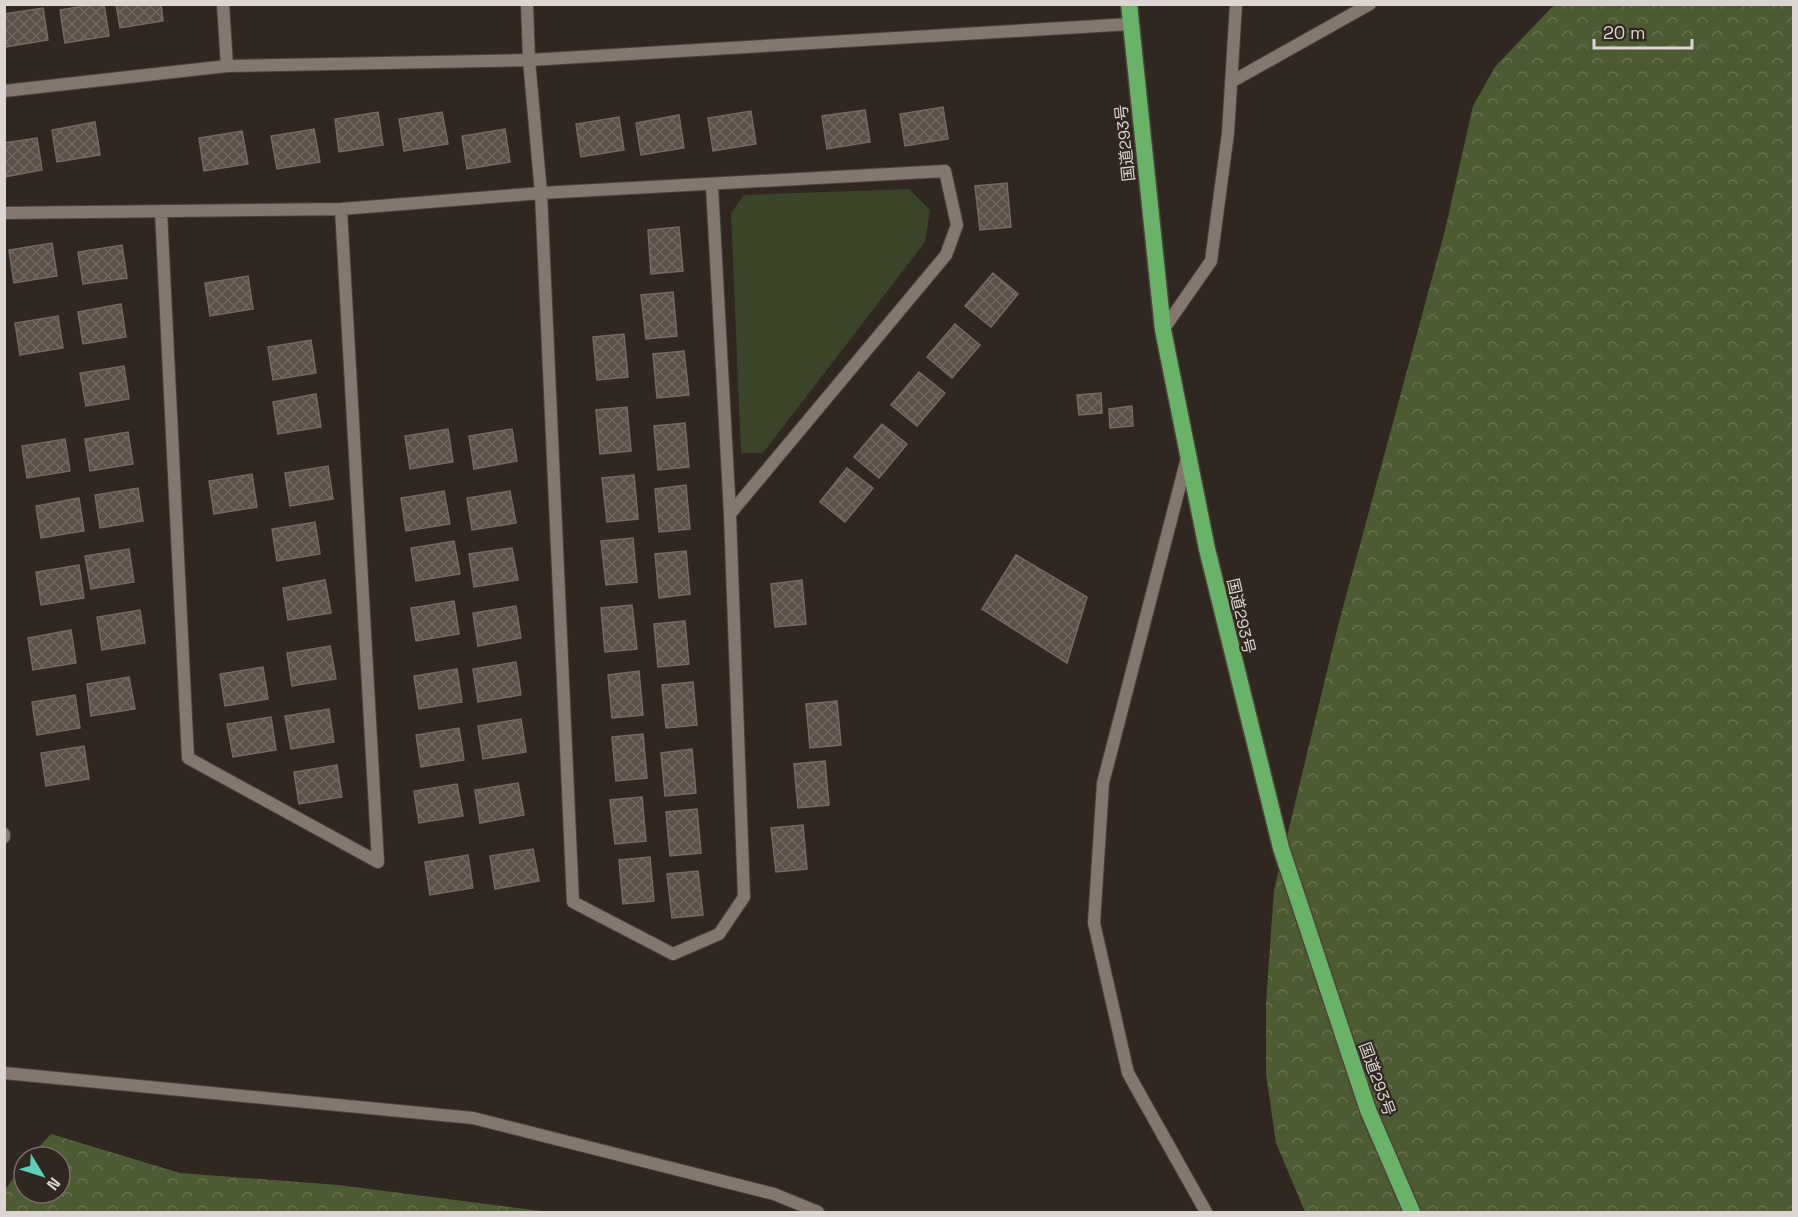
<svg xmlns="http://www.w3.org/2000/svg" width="1798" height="1217" font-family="'Space Grotesk','Noto Sans JP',sans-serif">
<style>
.forest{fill:url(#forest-crowns)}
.park{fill:#3a4428}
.building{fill:url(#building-cross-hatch);stroke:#766a63;stroke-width:1.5}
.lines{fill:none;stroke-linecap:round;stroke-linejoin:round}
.minor-casing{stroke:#4c423e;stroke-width:14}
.tertiary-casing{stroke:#4c423e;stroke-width:14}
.trunk-casing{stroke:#4c423e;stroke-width:19}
.minor{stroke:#83776f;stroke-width:12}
.tertiary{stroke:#83776f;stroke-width:12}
.trunk{stroke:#68b368;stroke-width:16}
.labels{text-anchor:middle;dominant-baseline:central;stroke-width:4.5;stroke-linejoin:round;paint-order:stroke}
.street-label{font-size:16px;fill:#dcd5d1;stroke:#312721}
</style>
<defs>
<pattern id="forest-crowns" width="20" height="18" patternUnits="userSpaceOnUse" patternTransform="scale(1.5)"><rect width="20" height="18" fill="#4d5b32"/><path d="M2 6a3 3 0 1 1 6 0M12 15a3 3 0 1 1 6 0" fill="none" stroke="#66724f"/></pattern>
<pattern id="building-cross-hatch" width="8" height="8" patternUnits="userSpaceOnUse" patternTransform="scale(1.5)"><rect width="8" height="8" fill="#5b4f48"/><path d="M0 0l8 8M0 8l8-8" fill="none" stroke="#726761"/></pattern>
</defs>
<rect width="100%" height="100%" fill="#312721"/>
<path class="forest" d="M1559 5H1793V1212H1305L1276 1143 1266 1074V1004L1274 890 1338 626 1445 230 1473 106 1495 67 1552 7Z
M51 1134 180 1173 338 1185 549 1212H5V1190L24 1163V1193H60V1157H30Z"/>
<path class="park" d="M909 189 930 210 925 242 763 453H741L731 213 744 195Z"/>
<path class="building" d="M95 4H104L109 36 65 43 60 10Z
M116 4H161L163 21 120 28Z
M43 8 48 40 5 47 4 14Z
M943 107 948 139 905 146 900 114Z
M865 110 870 142 827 149 822 116Z
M751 111 756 144 713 151 708 118Z
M378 112 383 145 339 152 335 119Z
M442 112 448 144 404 151 399 119Z
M679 115 684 148 641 155 636 123Z
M619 117 624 150 581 157 576 124Z
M95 122 100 155 57 162 52 130Z
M314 129 320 162 277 169 271 136Z
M505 129 510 162 467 169 462 136Z
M242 131 248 164 204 171 199 138Z
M37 138 42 170 4 177V143Z
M1007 183 1011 227 980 230 975 186Z
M679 227 683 271 651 274 648 230Z
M52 243 57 276 14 283 9 250Z
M122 245 127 278 83 284 78 252Z
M993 273 1018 294 991 327 965 306Z
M248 276 253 309 210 316 205 283Z
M673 292 677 336 646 339 641 295Z
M121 304 126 337 83 344 78 312Z
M58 316 63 348 20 355 15 323Z
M955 324 980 345 952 378 927 357Z
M624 334 628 377 597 380 593 337Z
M311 340 316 373 273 380 268 347Z
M684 351 689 395 657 398 653 354Z
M124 366 129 399 86 406 80 373Z
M919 372 945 393 917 426 891 405Z
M1101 393 1102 413 1079 415 1077 395Z
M316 394 321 427 278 434 273 402Z
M1132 406 1133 426 1110 428 1109 409Z
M627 407 631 451 600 454 596 410Z
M685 423 689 467 658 470 654 426Z
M882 424 907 444 879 478 854 457Z
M448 429 453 462 410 469 405 436Z
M512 429 517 461 474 469 469 436Z
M128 432 133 464 90 471 85 439Z
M65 439 70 471 27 478 22 446Z
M328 466 333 499 290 506 285 473Z
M847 468 873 488 845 522 820 502Z
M252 474 257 507 214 514 209 481Z
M634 475 638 519 607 522 602 478Z
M686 485 690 529 659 532 655 489Z
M138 488 143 521 100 528 95 495Z
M444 491 450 524 406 531 401 498Z
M510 491 516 523 472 530 467 498Z
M79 498 84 531 41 538 36 506Z
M315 522 320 554 277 561 272 529Z
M633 538 637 582 606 585 601 541Z
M454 541 460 574 416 581 411 548Z
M512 548 518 580 474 587 469 554Z
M129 549 134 582 91 589 85 556Z
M686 551 690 594 659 598 655 554Z
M1016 555 1087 597 1067 663 982 609Z
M79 565 84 598 41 605 36 572Z
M325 580 331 613 288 620 283 588Z
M802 580 806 624 775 627 771 584Z
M454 601 459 634 416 641 411 608Z
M632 605 637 649 605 652 601 608Z
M516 606 521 638 478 646 473 613Z
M140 610 145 643 102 650 97 617Z
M685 621 689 664 658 667 654 624Z
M71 630 76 663 33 670 28 638Z
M330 646 336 679 292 686 287 653Z
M516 662 521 695 478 702 473 669Z
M263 667 268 699 225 706 220 674Z
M457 669 462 702 419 709 414 676Z
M639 671 643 715 612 718 608 675Z
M129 677 135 709 91 716 87 684Z
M693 682 697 725 666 728 662 685Z
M75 695 80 728 37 735 32 702Z
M837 701 841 745 810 748 806 704Z
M329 709 334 742 291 749 285 716Z
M271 717 276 750 233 757 227 724Z
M521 719 526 752 483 759 478 726Z
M459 728 464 760 421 767 416 735Z
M643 734 647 778 616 781 612 737Z
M84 746 89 779 46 786 41 753Z
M692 749 696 793 665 796 661 753Z
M825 761 829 805 798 808 794 764Z
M337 765 342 797 299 804 294 772Z
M518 783 524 815 480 823 475 790Z
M457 784 463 816 419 823 414 791Z
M642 797 646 841 615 844 610 800Z
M697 809 701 853 670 856 666 812Z
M803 825 807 869 776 872 771 828Z
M533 849 539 881 495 889 490 856Z
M468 855 473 888 430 895 425 862Z
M650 857 654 901 623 904 619 860Z
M698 871 703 915 672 918 667 874Z"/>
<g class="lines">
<defs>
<path id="minor" d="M527 4 529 60 541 193 573 902 673 954 719 934 744 897 730 514 712 186
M1231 82 1370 4
M4 91 227 66
M161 211 188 758 378 862 341 209
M4 213 341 209 541 193 945 171 957 225 946 255 730 514
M1163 330 1211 261 1228 133 1236 4
M1187 458 1103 783 1094 923 1128 1073 1206 1212
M4 834V837
M4 1073 473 1118 774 1194 818 1212"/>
<path id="tertiary" d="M223 4 227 66 529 60 1131 24"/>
<path id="trunk" d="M1129 4 1163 330 1207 549 1281 848 1368 1110 1412 1212"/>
</defs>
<use href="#minor" class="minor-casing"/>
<use href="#tertiary" class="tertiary-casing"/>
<use href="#trunk" class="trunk-casing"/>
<use href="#minor" class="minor"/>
<use href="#tertiary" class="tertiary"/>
<use href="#trunk" class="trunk"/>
</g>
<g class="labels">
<g class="street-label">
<text transform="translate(1125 143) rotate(-96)">国道293号</text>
<text transform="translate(1241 616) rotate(77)">国道293号</text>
<text transform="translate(1377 1079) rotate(70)">国道293号</text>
</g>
</g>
<rect width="1798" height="1217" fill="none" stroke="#dcd5d1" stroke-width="12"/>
<g transform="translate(42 1175) rotate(128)"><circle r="28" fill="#312721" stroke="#756d67" stroke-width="1.5"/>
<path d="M0-4.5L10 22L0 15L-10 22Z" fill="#5cceba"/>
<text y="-9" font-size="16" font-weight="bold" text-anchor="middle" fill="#dcd5d1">N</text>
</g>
<path d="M1594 39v9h98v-9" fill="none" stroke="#dcd5d1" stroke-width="3"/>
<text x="1603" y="39" font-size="18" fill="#dcd5d1" stroke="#312721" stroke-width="4.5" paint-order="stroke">20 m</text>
</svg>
